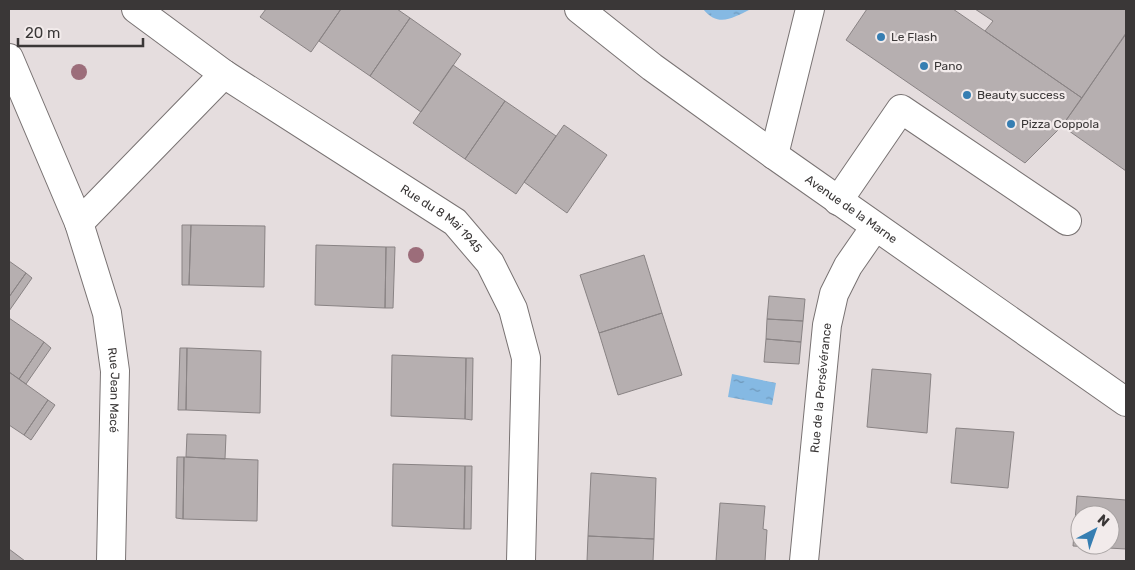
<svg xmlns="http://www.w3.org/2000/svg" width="1135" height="570" font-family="Rubik,sans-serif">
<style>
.water{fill:url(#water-ripples)}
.building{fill:#b6afb0;stroke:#898384;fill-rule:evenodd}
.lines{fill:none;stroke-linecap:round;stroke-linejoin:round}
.minor-casing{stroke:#797373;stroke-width:30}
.major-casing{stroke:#797373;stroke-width:30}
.minor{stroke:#fff;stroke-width:28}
.major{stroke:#fff;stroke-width:28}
.tree{fill:#9c6d7a}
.poi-dot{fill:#367eb2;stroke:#f2ebeb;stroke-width:2}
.labels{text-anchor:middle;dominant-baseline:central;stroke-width:4.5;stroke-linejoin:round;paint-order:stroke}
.poi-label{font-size:12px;fill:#3a3737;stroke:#f2ebeb;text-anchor:start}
.street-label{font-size:12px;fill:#3a3737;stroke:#f2ebeb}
</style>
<defs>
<pattern id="water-ripples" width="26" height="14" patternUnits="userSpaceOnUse" patternTransform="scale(1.25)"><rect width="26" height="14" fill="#85b9e3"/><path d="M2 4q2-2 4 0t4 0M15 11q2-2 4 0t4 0" fill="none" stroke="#6e97b9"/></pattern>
</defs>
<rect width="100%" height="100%" fill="#e5ddde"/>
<path class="water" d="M703 9H751C732 18 719 28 703 9Z
M732 374 776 383 772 405 728 397Z"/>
<path class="building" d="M266 9H341L311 52 260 17Z
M341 9H397L410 18 370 76 319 41Z
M867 9H953L1082 98 1062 126 1025 163 846 40Z
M975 9H1126V33L1082 98 985 31 993 21Z
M410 18 461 54 421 112 370 76Z
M1126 34V171L1062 126Z
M453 65 505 101 465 159 413 123Z
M505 101 556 136 516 194 465 159Z
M564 125 607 155 567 213 524 182Z
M182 225H191L189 285H182Z
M191 225 265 226 264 287 189 285Z
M316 245 386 247 385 308 315 305Z
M386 247H395L393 308H385Z
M644 255 662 313 599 333 580 275Z
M9 261 26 273 9 297Z
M26 273 32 278 9 311V297Z
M769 296 805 299 803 321 767 319Z
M662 313 682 375 618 395 599 333Z
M9 318 44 342 19 379 9 372Z
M767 319 803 321 801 342 766 339Z
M766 339 801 342 799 364 764 362Z
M44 342 51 348 26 384 19 379Z
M180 348H187L186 410H178Z
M187 348 261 351 260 413 186 410Z
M392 355 466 358 465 419 391 416Z
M466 358H473L472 420 465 419Z
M872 369 931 374 927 433 867 427Z
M9 372 48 400 24 435 9 425Z
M48 400 55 405 31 440 24 435Z
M956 428 1014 432 1008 488 951 483Z
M187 434 226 435 225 459 186 457Z
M177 457H184L183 519 176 518Z
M184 457 258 460 257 521 183 519Z
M393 464 465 466 464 529 392 526Z
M465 466H472L471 529H464Z
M591 473 656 478 654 539 588 536Z
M1077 496 1126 500V549L1073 546ZM1080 515H1110V545H1080Z
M720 503 765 506 763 529 767 530 765 561H716Z
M588 536 654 539 653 561H587Z
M9 549 25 561H9Z"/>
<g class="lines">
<defs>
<g id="minor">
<path id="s1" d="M136 9 224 74 455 222 490 263 513 309 526 358 521 561"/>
<path id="s2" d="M9 58 79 223 107 313 115 371 111 561"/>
<path d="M774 155 810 9"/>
<path d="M838 201 901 109 1067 221"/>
<path d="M79 223 224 74"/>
<path id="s3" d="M804 561 827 325 834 294 848 266 875 227"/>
</g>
<g id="major">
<path id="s4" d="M579 9 652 67 774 155 1126 402"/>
</g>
</defs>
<use href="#minor" class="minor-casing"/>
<use href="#major" class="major-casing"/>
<use href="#minor" class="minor"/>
<use href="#major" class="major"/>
</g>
<g class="tree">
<circle cx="79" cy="72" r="8"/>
<circle cx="416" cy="255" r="8"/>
</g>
<g class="poi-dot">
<circle cx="881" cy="37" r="5"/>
<circle cx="924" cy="66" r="5"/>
<circle cx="967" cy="95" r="5"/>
<circle cx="1011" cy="124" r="5"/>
</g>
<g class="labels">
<g class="poi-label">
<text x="891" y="37">Le Flash</text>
<text x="934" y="66">Pano</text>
<text x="977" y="95">Beauty success</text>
<text x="1021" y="124">Pizza Coppola</text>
</g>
<g class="street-label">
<text stroke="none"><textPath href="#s4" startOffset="338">Avenue de la Marne</textPath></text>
<text stroke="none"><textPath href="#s1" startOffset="371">Rue du 8 Mai 1945</textPath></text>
<text stroke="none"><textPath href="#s3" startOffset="174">Rue de la Persévérance</textPath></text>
<text stroke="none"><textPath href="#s2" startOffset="351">Rue Jean Macé</textPath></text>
</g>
</g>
<rect width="1135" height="570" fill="none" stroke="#3a3737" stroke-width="20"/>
<g transform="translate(1095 530) rotate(41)"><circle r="24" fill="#f2ebeb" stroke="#a8a3a3"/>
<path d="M0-4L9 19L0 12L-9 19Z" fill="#367eb2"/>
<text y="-8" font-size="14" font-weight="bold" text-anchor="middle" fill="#3a3737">N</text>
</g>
<path d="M18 38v8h125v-8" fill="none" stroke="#3a3737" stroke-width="2.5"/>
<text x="25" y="38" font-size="15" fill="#3a3737" stroke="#f2ebeb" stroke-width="4" paint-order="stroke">20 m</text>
</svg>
